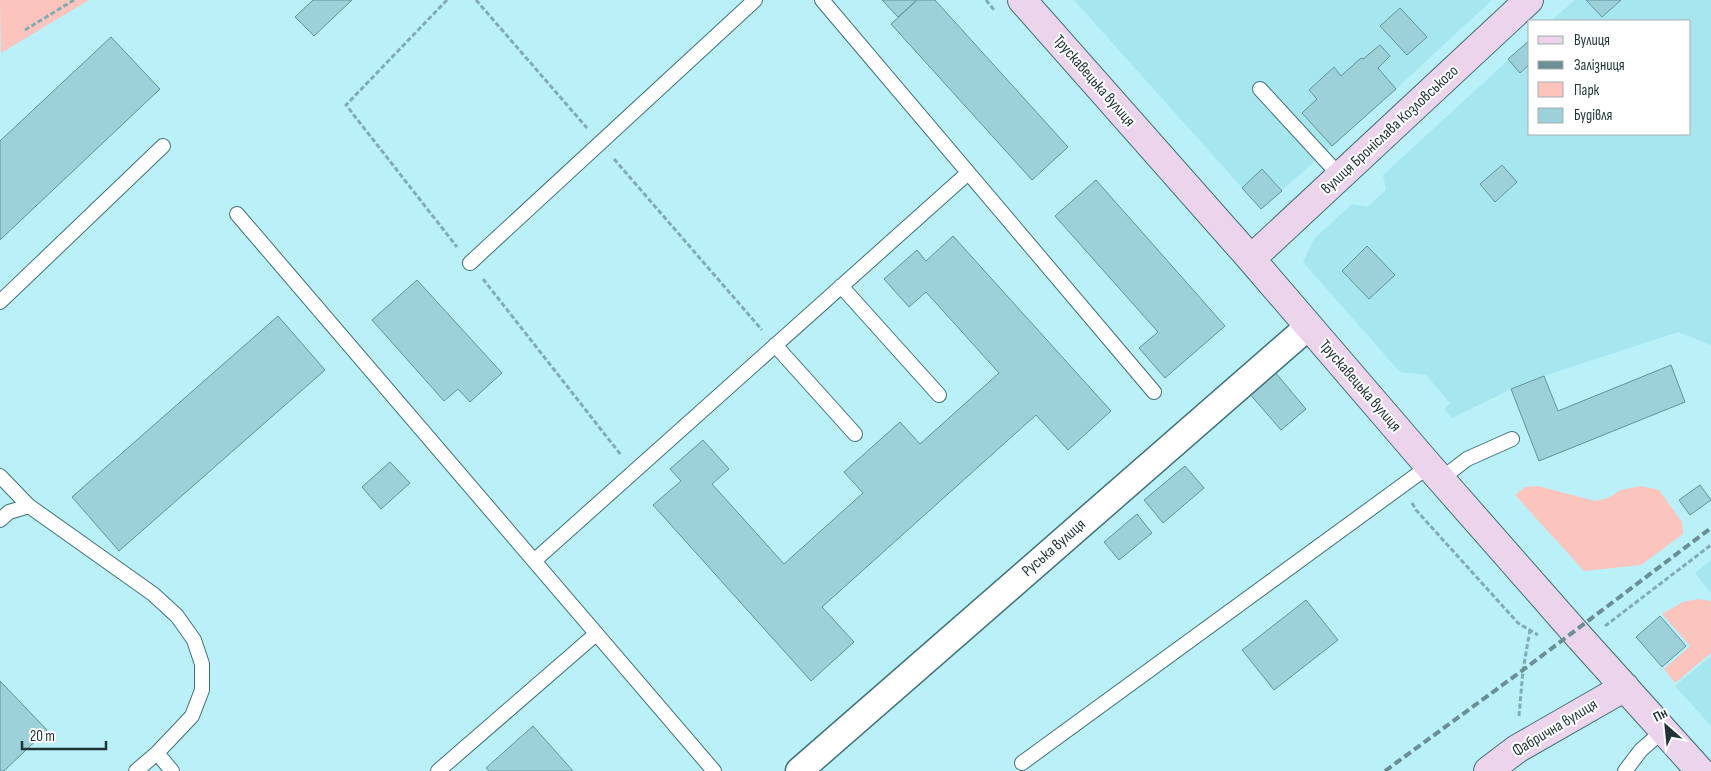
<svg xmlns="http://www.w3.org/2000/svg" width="1711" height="771" font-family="'Sofia Sans Condensed',sans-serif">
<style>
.built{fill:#a6e6ef}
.green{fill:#fbc4bd}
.building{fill:#9cd1d9;stroke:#60949b}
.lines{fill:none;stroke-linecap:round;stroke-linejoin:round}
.lane-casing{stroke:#3f7279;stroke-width:16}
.street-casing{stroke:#3f7279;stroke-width:29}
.secondary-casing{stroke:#3f7279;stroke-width:30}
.path{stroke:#82acb2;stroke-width:3;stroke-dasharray:5 2.5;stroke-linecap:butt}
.lane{stroke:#fff;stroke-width:14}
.street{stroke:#fff;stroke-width:26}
.secondary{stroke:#ecd4ec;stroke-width:28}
.rail{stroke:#6a8f94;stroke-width:4;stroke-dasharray:8 4;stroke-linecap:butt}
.labels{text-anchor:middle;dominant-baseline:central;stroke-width:4;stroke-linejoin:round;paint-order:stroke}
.street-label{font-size:16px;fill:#1f3437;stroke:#fff}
</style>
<rect width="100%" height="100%" fill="#baf0f8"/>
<path class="built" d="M1074 0H1492L1396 89 1261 209Z
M1575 0H1711V345L1678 332 1544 376 1511 389 1452 418 1444 409 1450 403 1426 375 1400 372 1303 262 1314 239 1352 204 1367 207 1386 190 1383 175 1530 40V134H1690V21H1551Z
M1711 560V593L1695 573Z
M1711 656V726L1675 686Z"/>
<path class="green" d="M0 0H89L1 53Z
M1538 486 1595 501 1608 498 1621 490 1641 486 1659 490 1682 522 1683 534 1641 565 1584 571 1515 495 1525 487Z
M1698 599 1711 601V653L1675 683 1664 669 1690 646 1662 614 1683 602Z"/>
<path class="building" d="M313 0H352L314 36 295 17Z
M882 0H917L898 17Z
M917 0H935L1068 147 1032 180 891 24Z
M1586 0H1621L1602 17Z
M1400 8 1427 37 1407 55 1380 26Z
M111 37 160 89 0 240V141Z
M1530 40V64L1520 73 1508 59Z
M1380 45 1390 56 1378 68 1396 89 1332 146 1302 113 1317 99 1309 90 1334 67 1341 76 1361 58 1363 59Z
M1502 165 1517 182 1495 202 1480 184Z
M1262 169 1282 191 1261 209 1242 188Z
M1096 180 1225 326 1165 378 1139 348 1158 332 1055 216Z
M953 236 1111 411 1068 450 1036 415 822 607 854 642 811 681 653 505 681 481 670 469 703 440 729 469 712 484 784 564 863 493 844 472 900 422 920 444 999 373 926 292 909 307 884 279 917 250 926 261Z
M1367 246 1395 275 1369 299 1342 271Z
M417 280 502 373 470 402 458 389 444 401 372 320Z
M278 316 325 370 119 551 72 497Z
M1671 365 1685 402 1539 461 1511 389 1544 376 1558 411Z
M1274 371 1306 409 1281 430 1249 393Z
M390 462 410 483 381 509 362 487Z
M1185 466 1204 488 1163 523 1144 500Z
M1700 485 1711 500 1690 515 1679 500Z
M1137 514 1152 533 1119 560 1104 542Z
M1306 600 1338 640 1274 690 1242 650Z
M1660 616 1686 646 1662 667 1636 637Z
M0 681 47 730 4 771H0Z
M533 726 573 771H489L486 768Z"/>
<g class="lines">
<defs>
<path id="lane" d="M822 0 1154 392
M1260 89 1340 176
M237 214 714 771
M470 263 755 0
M841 286 939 395
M0 302 163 146
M775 345 855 434
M0 476 29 506
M1441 479 1467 459 1512 439
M0 520 9 512 29 506 153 594 177 616 194 640 202 664V690L192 716 157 753
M534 561 968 173
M1022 763 1429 466
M136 771 157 753 172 771
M438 771 596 634
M1625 771 1641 750 1664 730"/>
<path id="street" d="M799 771 1309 326"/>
<path id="secondary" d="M1022 0 1251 259 1429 466 1574 631 1700 771
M1251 259 1529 0
M1488 771 1517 749 1625 687"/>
</defs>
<use href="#lane" class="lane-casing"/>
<use href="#street" class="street-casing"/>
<use href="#secondary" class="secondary-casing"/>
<path class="path" d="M447 0 346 105 457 247
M476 0 587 128
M986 0 995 11
M25 30 74 0
M614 159 762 330
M483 279 621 455
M1412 503 1416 510 1518 623 1538 635
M1605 626 1711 545
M1519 716 1523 670 1530 630"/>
<use href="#lane" class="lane"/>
<use href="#street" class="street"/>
<use href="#secondary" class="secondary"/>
<path class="rail" d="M1385 771 1523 670 1711 528"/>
</g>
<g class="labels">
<g class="street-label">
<text transform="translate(1094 81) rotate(49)">Трускавецька вулиця</text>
<text transform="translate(1390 130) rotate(-43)">вулиця Броніслава Козловського</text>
<text transform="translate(1360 386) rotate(49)">Трускавецька вулиця</text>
<text transform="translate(1054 548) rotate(-41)">Руська вулиця</text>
<text transform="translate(1555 728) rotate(-31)">Фабрична вулиця</text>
</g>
</g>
<rect x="1528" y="20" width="162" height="115" fill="#ffffff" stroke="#a5aeaf"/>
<rect x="1538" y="36" width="25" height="8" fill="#ecd4ec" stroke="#a5aeaf"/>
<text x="1574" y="45" font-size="15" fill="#1f3437">Вулиця</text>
<rect x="1538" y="61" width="25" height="8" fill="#6a8f94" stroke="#a5aeaf"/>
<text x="1574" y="70" font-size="15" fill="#1f3437">Залізниця</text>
<rect x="1538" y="82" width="25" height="15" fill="#fbc4bd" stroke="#a5aeaf"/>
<text x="1574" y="95" font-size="15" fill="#1f3437">Парк</text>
<rect x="1538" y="108" width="25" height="15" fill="#9cd1d9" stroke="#a5aeaf"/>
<text x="1574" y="120" font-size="15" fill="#1f3437">Будівля</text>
<g transform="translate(1666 726) rotate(333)" stroke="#ffffff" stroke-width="4" paint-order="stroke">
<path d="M0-4L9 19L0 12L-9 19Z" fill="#1f3437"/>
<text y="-8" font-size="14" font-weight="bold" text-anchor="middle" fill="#1f3437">Пн</text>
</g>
<path d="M22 741v8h84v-8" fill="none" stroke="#1f3437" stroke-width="2.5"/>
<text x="30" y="741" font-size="15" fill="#1f3437" stroke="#ffffff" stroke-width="4" paint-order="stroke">20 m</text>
</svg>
